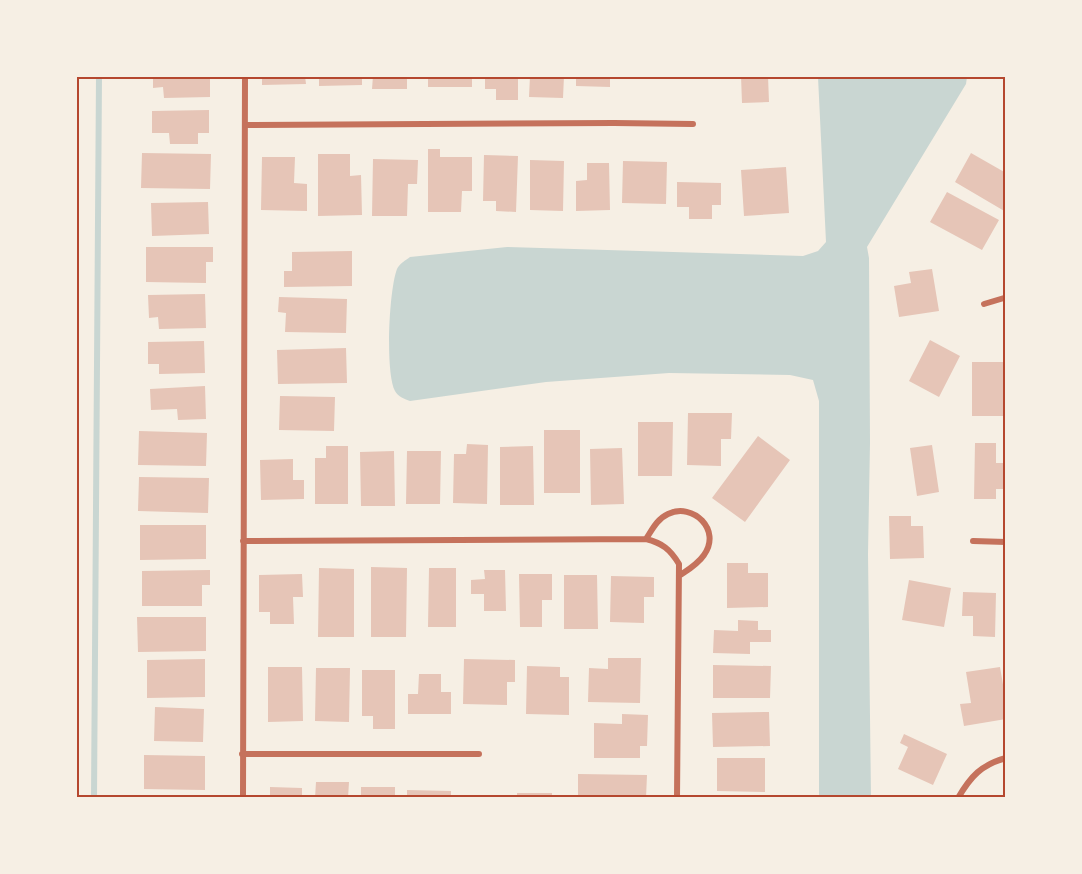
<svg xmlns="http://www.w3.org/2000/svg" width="1082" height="874" font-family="'Space Grotesk',sans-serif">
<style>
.water{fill:#c9d6d2}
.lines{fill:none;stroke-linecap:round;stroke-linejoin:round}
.stream{stroke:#c9d6d2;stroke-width:6}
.building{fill:#e6c5b7}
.minor{stroke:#c5725c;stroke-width:6}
.neatline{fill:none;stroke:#b5482f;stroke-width:2}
</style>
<rect width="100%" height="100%" fill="#f6efe4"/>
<path class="water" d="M818 77H967L966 84 867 247 869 258 870 443 868 554 871 797H819V401L813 380 790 375 669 373 546 382 410 401C405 399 398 397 395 391 385 372 389 290 397 269 399 264 406 260 410 257L507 247 803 256 818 251 826 242Z"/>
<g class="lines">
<path class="stream" d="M94 798 99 76"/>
</g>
<path class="building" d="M153 76H210V97L164 98 163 87 153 88Z
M262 76H305L306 84 262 85Z
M319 76H362V85L319 86Z
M373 76H407V89H372Z
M428 76H472V87H428Z
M485 76H518V100H496V89H485Z
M530 76H564L563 98 529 97Z
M576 76H610V87L576 86Z
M741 76H768L769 102 742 103Z
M209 110V133H198V144H170L169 133H152V111Z
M428 149H440V157H472V191H462L461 212H428Z
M142 153 211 154 210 189 141 188Z
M971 153 1006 173V212L955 182Z
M318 154H350V176L361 175 362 215 318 216Z
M484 155 518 156 516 212 496 211V201H483Z
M262 157H295L294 183 307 184V211L261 210Z
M373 159 418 160 417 184H408L407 216H372Z
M530 160 564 161 563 211 530 210Z
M623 161 667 162 666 204 622 203Z
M587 163H609L610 210 576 211V181L587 180Z
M786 167 789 213 744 216 741 170Z
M677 182 721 183V205H712V219H689V207H677Z
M947 192 999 220 982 250 930 222Z
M208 202 209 234 152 236 151 203Z
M146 247H213V262H206V283L146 282Z
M352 251V286L284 287V271H292V252Z
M932 269 939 311 899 317 894 286 911 283 909 272Z
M205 294 206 328 159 329 158 317 149 318 148 295Z
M279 297 347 299 346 333 285 332 286 313 278 312Z
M930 340 960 356 939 397 909 381Z
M204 341 205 373 159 374V364H148V342Z
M346 348 347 383 278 384 277 350Z
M972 362H1006V416H972Z
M205 386 206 419 178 420 177 409 151 410 150 389Z
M280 396 335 397 334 431 279 430Z
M688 413H732L731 439H721V466L687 465Z
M638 422H673L672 476H638Z
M544 430H580V493H544Z
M139 431 207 433 206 466 138 465Z
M758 436 790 460 745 522 712 498Z
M975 443H996V463H1006V489H996V499H974Z
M467 444 488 445 487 504 453 503 454 454H466Z
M932 445 939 492 917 496 910 448Z
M326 446H348V504H315V458H326Z
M533 446 534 505H500V447Z
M622 448 624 504 591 505 590 449Z
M394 451 395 506H361L360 452Z
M407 451H441L440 504H406Z
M293 459V480H304V499L261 500 260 460Z
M139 477 209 478 208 513 138 511Z
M889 516H911V526H923L924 558 890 559Z
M140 525H206V559L140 560Z
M727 563H748V573H768V607L727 608Z
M371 567 407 568 406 637H371Z
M319 568 354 569V637H318Z
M429 568H456V627H428Z
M210 570V585H202V606H142V571Z
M484 570H505L506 611H484V594H471V580L485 579Z
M302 574 303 597H293L294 624H270V612H259V575Z
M519 574H552V600H542V627H520Z
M564 575H597L598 629H564Z
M611 576 654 577V597H644V623L610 622Z
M909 580 951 588 944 627 902 620Z
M963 592 996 593 995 637 973 636V616H962Z
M137 617H206V651L138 652Z
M738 620 758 621V630H771V642H750V654L713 653 714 630 738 631Z
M608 658H641L640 703 588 702 589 668 608 669Z
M205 659V697L147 698V660Z
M464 659 515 660V682H507V705L463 704Z
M713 665 771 666 770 698H713Z
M527 666 560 667V677H569V715L526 714Z
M268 667H302L303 721 268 722Z
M1000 667 1006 702V719L964 726 960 704 971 703 966 672Z
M316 668H350L349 722 315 721Z
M362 670H395V729H373V716H362Z
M419 674H441V692H451V714H408V694H418Z
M155 707 204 709 203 742 154 741Z
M769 712 770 746 713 747 712 713Z
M622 714 648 715 647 746H640V758H594V723L622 724Z
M904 734 947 754 933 785 898 769 908 747 900 743Z
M144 755 205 756V790L144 789Z
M717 758H765V792L717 791Z
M578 774 647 775 646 798H578Z
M316 782H349L348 798H315Z
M270 787 302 788V798H270Z
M361 787H395V798H361Z
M407 790 451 791V798H407Z
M517 793H552V798H517Z"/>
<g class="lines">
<path class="minor" d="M245 125 614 123 693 124
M984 304 1004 298
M646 539C652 530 657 519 668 514 693 502 722 530 704 555 698 564 688 570 679 576
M243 541 646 539C662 543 670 549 679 564L677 798
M973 541 1006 542
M242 754H479
M243 798 245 76
M958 798C971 776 981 765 1006 758"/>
</g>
<rect width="1082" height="874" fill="none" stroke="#f6efe4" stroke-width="156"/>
<rect x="78" y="78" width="926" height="718" class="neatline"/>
</svg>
